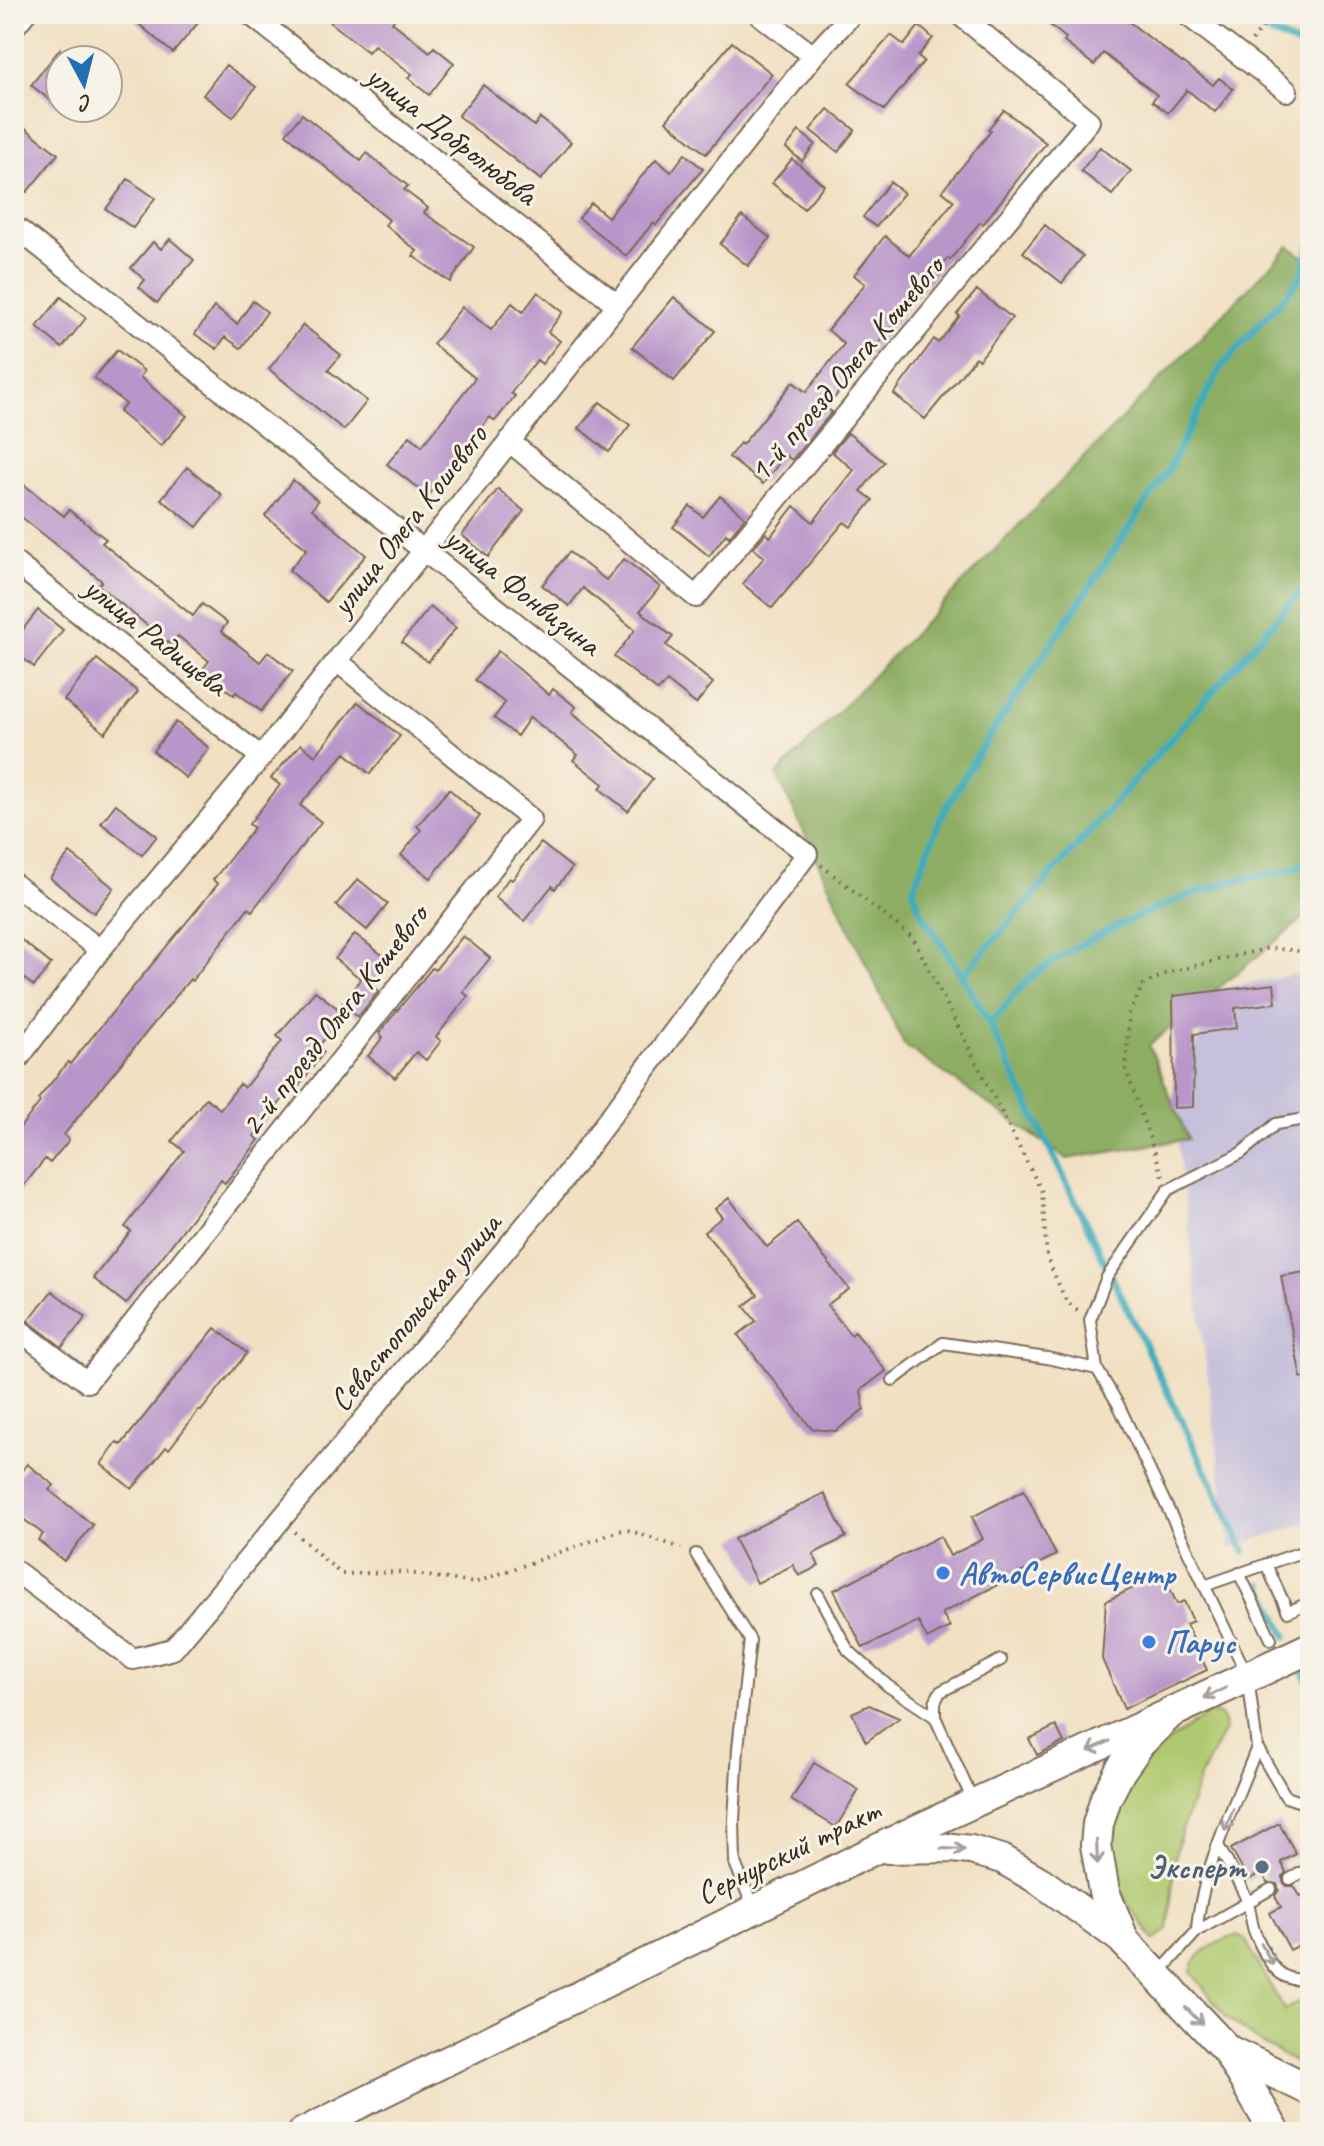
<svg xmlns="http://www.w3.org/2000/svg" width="1324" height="2146" font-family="Caveat,sans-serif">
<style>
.industrial{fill:#c6c0da}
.green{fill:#b0c96f;stroke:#767a46;stroke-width:2}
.forest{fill:#8cad62;stroke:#646c40;stroke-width:2}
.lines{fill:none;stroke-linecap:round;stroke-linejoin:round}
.stream{stroke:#3dacbb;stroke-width:7}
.building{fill:#b996ca}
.lane-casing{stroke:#7b6a57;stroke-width:14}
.street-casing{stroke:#7b6a57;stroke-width:24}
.secondary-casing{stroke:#7b6a57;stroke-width:32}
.primary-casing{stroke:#7b6a57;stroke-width:34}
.path{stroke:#7b6a57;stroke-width:4;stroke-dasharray:2 6;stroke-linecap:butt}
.lane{stroke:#fff;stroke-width:10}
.street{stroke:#fff;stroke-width:20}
.secondary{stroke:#fff;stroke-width:28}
.primary{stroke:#fff;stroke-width:30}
.oneway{stroke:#a79f9a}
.shop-dot{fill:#3f7fe0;stroke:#f7f3e8;stroke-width:3}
.service-dot{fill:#5c6f8a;stroke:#f7f3e8;stroke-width:3}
.labels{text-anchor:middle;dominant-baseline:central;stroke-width:6;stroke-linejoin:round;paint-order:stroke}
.street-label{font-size:32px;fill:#3b2a1e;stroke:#f7f3e8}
.shop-label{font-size:32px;font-weight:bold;fill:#366cbe;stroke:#f7f3e8;text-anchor:start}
.service-label{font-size:32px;font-weight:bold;fill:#4e5e75;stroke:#f7f3e8;text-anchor:end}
</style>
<rect width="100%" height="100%" fill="#f7f3e8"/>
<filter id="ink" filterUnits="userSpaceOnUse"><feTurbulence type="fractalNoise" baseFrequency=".0125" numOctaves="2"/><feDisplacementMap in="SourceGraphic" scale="16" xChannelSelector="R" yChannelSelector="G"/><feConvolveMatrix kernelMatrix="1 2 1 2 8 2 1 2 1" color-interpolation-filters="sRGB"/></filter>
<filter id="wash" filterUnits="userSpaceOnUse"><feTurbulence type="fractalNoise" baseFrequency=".006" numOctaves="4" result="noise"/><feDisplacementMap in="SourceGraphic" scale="32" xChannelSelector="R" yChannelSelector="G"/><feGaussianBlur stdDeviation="1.8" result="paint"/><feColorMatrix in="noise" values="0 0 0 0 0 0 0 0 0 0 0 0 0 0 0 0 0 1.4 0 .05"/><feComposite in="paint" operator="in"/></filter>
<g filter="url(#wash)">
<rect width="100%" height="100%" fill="#f1e0c2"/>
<path class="industrial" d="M1310 972V1521L1230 1549 1172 1101 1222 988Z"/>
<path class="green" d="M1211 1712 1220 1715 1224 1721 1225 1730 1201 1775 1181 1833 1176 1851 1168 1930 1154 1940C1143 1924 1127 1906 1120 1888 1114 1874 1114 1854 1114 1839 1116 1773 1162 1745 1211 1712Z
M1238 1935 1245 1939 1284 2010 1310 1996V2071L1258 2041 1227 2018 1191 1972C1192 1953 1221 1940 1238 1935Z"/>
<path class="forest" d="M1289 246 1310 262V913L1149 1045 1188 1139 1067 1159 904 1045 777 775Z"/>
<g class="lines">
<path class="stream" d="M1238 14 1259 28 1310 50
M916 899 921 912 962 976 989 1023 1245 1552
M918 903 913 890 940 819 975 758 1168 470 1221 367 1300 279 1310 245
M962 976 1310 581
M989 1023C1007 1010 1016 987 1035 974 1086 937 1166 901 1227 883 1255 875 1284 875 1310 863
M1262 1585 1286 1636
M1304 1673 1310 1686"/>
</g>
<g id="blocks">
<path class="building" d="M127 14H187L198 23 173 53Z
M320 14H399L392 22 430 52 434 47 454 63 429 95 408 78 412 74 374 45 368 52Z
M1036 14H1134L1128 21 1182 63 1183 62 1213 85 1219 78 1233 89 1215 112 1187 90 1168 113 1152 101 1157 95 1103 53 1094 65 1064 42 1066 38Z
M919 26 933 38 918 56 924 61 884 110 849 83 891 35 904 45Z
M732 42 772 74 706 154 666 121Z
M60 49V108L31 85Z
M226 65 256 87 233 117 203 95Z
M483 85 534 126 540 118 571 142 541 180 458 116Z
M828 109 855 130 838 152 810 130Z
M1004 110 1046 143 983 224 980 222 950 260 948 258 865 360 826 408 832 412 792 460 785 455 763 484 729 457 740 443 742 445 793 382 806 392 844 344 828 330 865 284 854 275 885 236 909 256 954 201 942 191 991 131 988 129Z
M302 114 361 161 367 153 408 186 404 190 428 208 424 213 474 247 450 282 413 256 417 251 385 225 389 220 286 134Z
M14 119 58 154 27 192 14 182Z
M799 131 815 144 802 161 786 148Z
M1100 147 1131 171 1112 195 1081 171Z
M685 154 703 169 656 225 653 223 626 256 579 218 591 203 608 217 656 159 671 172Z
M792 159 824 185 804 209 772 183Z
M128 179 155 198 133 228 106 209Z
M890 182 904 193 876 227 863 217Z
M742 216 770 238 748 266 720 244Z
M1045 225 1083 256 1062 283 1023 252Z
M170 239 194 260 157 303 139 287 145 280 131 268 153 242 161 249Z
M977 290 1012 318 979 360 976 357 925 419 894 394 934 339 938 343 960 316 957 314Z
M538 292 563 312 548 332 560 341 542 364 537 360 511 393 515 396 495 421 490 417 428 496 387 464 410 436 422 446 475 378 433 344 462 307 491 330 512 303 523 312Z
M61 297 86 318 62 348 37 327Z
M674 297 715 331 674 381 632 347Z
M253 301 267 312 241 348 225 337 217 349 195 334 214 307 237 324Z
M303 325 341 355 328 370 367 401 344 430 269 369Z
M117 350 144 371 140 377 187 416 161 446 119 412 126 404 94 378Z
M600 402 630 425 609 452 579 428Z
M848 433 884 462 861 491 873 500 851 527 844 522 772 608 743 584 764 557 753 548 766 533 770 537 794 506 813 522 854 470 832 452Z
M187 467 222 495 197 527 161 499Z
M14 477 64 516 69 510 106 539 102 543 193 616 202 604 227 623 221 631 260 662 268 652 293 671 261 711 236 692 234 695 202 670 209 661 178 636 171 645 98 585 102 581 14 511Z
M293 480 318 501 312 509 366 555 326 602 289 570 307 549 265 516Z
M498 489 524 511 488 557 462 535Z
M720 496 745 517 729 537 726 534 709 556 673 527 690 506 703 517Z
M569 552 606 580 624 559 660 587 640 611 673 637 666 645 713 683 696 704 667 681 658 691 614 657 635 630 583 588 569 606 542 585Z
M430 607 456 628 428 662 402 642Z
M38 610 63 630 34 667 14 651V641Z
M498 651 549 695 553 689 576 707 572 712 653 779 628 811 600 789 603 784 573 760 578 755 530 717 517 736 494 718 505 703 475 680Z
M97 659 138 692 105 733 64 700Z
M358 702 400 736 370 774 345 753 300 805 321 822 252 911 248 908 192 981 190 979 106 1082 64 1135 69 1140 50 1163 45 1159 14 1198V1135L40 1102 38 1099 68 1062 70 1064 218 884 213 880 254 828 249 824 280 785 271 778 301 744 315 756Z
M176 722 209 748 186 778 153 751Z
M449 789 480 816 431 878 401 855 421 830 417 826Z
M116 804 157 836 142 855 101 823Z
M541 843 572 868 555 889 552 886 524 921 495 897 509 878 512 880Z
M70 853 114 888 94 913 50 878Z
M358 879 388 904 367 930 336 905Z
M14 934 51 964 34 986 14 971Z
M355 934 391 962 372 986 379 991 358 1017 342 1004 361 979 335 959Z
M463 936 490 958 463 992 468 996 436 1037 441 1041 426 1060 416 1052 395 1078 368 1056 383 1037 379 1033 432 968 435 970Z
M1274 984 1276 1003 1235 1008 1237 1028 1194 1034 1193 1107 1174 1108 1173 996Z
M315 991 345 1014 318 1047 324 1052 293 1094 289 1091 254 1136 259 1140 225 1183 221 1180 126 1304 93 1278 131 1231 125 1227 184 1151 172 1141 206 1098 220 1109 240 1084 244 1088 282 1041 277 1036Z
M729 1198 767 1247 797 1223 849 1289 827 1305 851 1335 855 1332 886 1371 861 1390 864 1409 836 1431 812 1429 738 1335 756 1321 744 1306 758 1295 704 1232 722 1217 715 1209Z
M1310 1271V1377L1301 1378 1281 1276Z
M52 1291 86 1317 62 1347 28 1321Z
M215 1328 247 1353 201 1411 199 1410 169 1449 166 1447 132 1489 101 1464 117 1442 121 1445Z
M27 1464 54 1485 49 1490 93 1525 64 1561 38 1540 43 1534 14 1512V1481Z
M1024 1490 1056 1555 942 1613 950 1627 927 1639 918 1621 863 1648 834 1590 940 1536 950 1556 983 1539 972 1517Z
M824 1493 846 1537 813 1554 819 1566 799 1576 793 1565 757 1583 734 1539Z
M1163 1574 1177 1604 1184 1601 1193 1621 1186 1624 1207 1670 1124 1709 1102 1659 1106 1601Z
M869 1705 899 1718 866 1742 852 1713Z
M1056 1726 1064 1742 1037 1755 1029 1739Z
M814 1763 859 1790 836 1827 791 1800Z
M1279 1823 1296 1854 1281 1862 1286 1872 1283 1876V1882L1287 1886H1294L1300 1896 1310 1891V1940L1290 1950 1270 1913 1281 1907 1275 1896 1279 1890 1277 1884 1267 1882 1262 1872 1248 1880 1231 1849Z"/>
</g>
</g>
<g filter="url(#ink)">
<use href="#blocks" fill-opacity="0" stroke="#7b6a57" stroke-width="2"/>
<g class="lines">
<defs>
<path id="lane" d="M14 35 31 14
M1310 1118 1276 1124 1241 1153 1168 1190 1107 1277 1090 1320 1097 1369 1118 1404 1248 1677 1257 1747 1286 1797 1310 1805
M893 1380 943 1343 1047 1358 1097 1369
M696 1554 750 1640 738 1748 734 1821 735 1863 753 1907
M1266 1564 1288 1612 1310 1602
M1239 1573 1271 1639
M1204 1586 1310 1549
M818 1594 848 1650 888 1686 935 1717
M973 1801 935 1717V1702L940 1692 1001 1660
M1219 1847C1228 1865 1241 1884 1248 1903 1251 1912 1251 1924 1255 1933 1266 1958 1279 1988 1310 1977
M1290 1879 1310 1868
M1197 1931C1199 1877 1237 1799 1257 1747
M1160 1972 1197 1931 1271 1889"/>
<path id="street" d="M250 14 616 304
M759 14 813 56
M1186 14 1287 91
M14 226 807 854 560 1184 173 1649 133 1659 14 1570
M509 441 696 597 1089 121 959 14
M14 562 261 757
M14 884 100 950
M14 1064 100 950 261 757 813 56 852 14
M14 1326 87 1382 531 819 337 661"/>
<path id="secondary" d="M888 1849 952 1848 971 1850 1002 1859 1040 1881 1124 1941
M303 2132 911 1832 1163 1716"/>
<path id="primary" d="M1227 2050 1310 2090
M1275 2132 1227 2050 1124 1941 1104 1892 1096 1845 1098 1824 1106 1798 1120 1771 1139 1744 1170 1713 1310 1648"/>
</defs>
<use href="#lane" class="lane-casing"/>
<use href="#street" class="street-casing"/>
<use href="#secondary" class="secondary-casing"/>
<use href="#primary" class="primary-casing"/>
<path class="path" d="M1252 41 1272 14
M821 865 913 938 1042 1192 1047 1258 1066 1301 1079 1311
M1163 1176 1126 1070 1129 1014 1143 985 1169 972 1269 948 1310 952
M294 1532 341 1574 402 1572 474 1583 625 1529 681 1548"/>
<use href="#lane" class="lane"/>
<use href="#street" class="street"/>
<use href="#secondary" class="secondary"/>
<use href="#primary" class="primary"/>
</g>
<defs><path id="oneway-shaft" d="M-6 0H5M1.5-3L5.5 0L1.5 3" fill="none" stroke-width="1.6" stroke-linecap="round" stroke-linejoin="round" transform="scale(2)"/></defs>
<g class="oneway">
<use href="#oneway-shaft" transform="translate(1215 1693) rotate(155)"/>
<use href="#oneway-shaft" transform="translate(1099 1746) rotate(155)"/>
<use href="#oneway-shaft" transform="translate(1229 1820) rotate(111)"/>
<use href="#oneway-shaft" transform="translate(953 1849) rotate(3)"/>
<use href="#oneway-shaft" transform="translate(1097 1852) rotate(88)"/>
<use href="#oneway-shaft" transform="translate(1267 1954) rotate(60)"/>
<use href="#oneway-shaft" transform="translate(1194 2016) rotate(46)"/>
</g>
</g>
<g class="shop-dot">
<circle cx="943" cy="1573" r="8"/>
<circle cx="1149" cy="1642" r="8"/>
</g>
<circle class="service-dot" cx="1262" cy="1867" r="8"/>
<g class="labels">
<g class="street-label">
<text transform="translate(452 135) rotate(38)">улица Добролюбова</text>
<text transform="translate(846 369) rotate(-50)">1-й проезд Олега Кошевого</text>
<text transform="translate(409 520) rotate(-52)">улица Олега Кошевого</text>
<text transform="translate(523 591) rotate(38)">улица Фонвизина</text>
<text transform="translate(156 636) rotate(38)">улица Радищева</text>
<text transform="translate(334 1020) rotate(-52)">2-й проезд Олега Кошевого</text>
<text transform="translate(415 1312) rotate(-50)">Севастопольская улица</text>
<text transform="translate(788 1852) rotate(-26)">Сернурский тракт</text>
</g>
<g class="shop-label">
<text x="959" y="1573">АвтоСервисЦентр</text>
<text x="1165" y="1642">Парус</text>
</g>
<g class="service-label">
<text x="1246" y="1867">Эксперт</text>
</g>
</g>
<rect width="1324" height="2146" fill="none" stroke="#f7f3e8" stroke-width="48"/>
<g transform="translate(84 84) rotate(173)"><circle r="38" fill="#f7f3e8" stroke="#aca397" stroke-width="2"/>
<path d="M0-6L14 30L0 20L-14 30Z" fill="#1f6fb2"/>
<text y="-12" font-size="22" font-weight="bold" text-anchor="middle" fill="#3b2a1e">С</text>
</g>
</svg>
